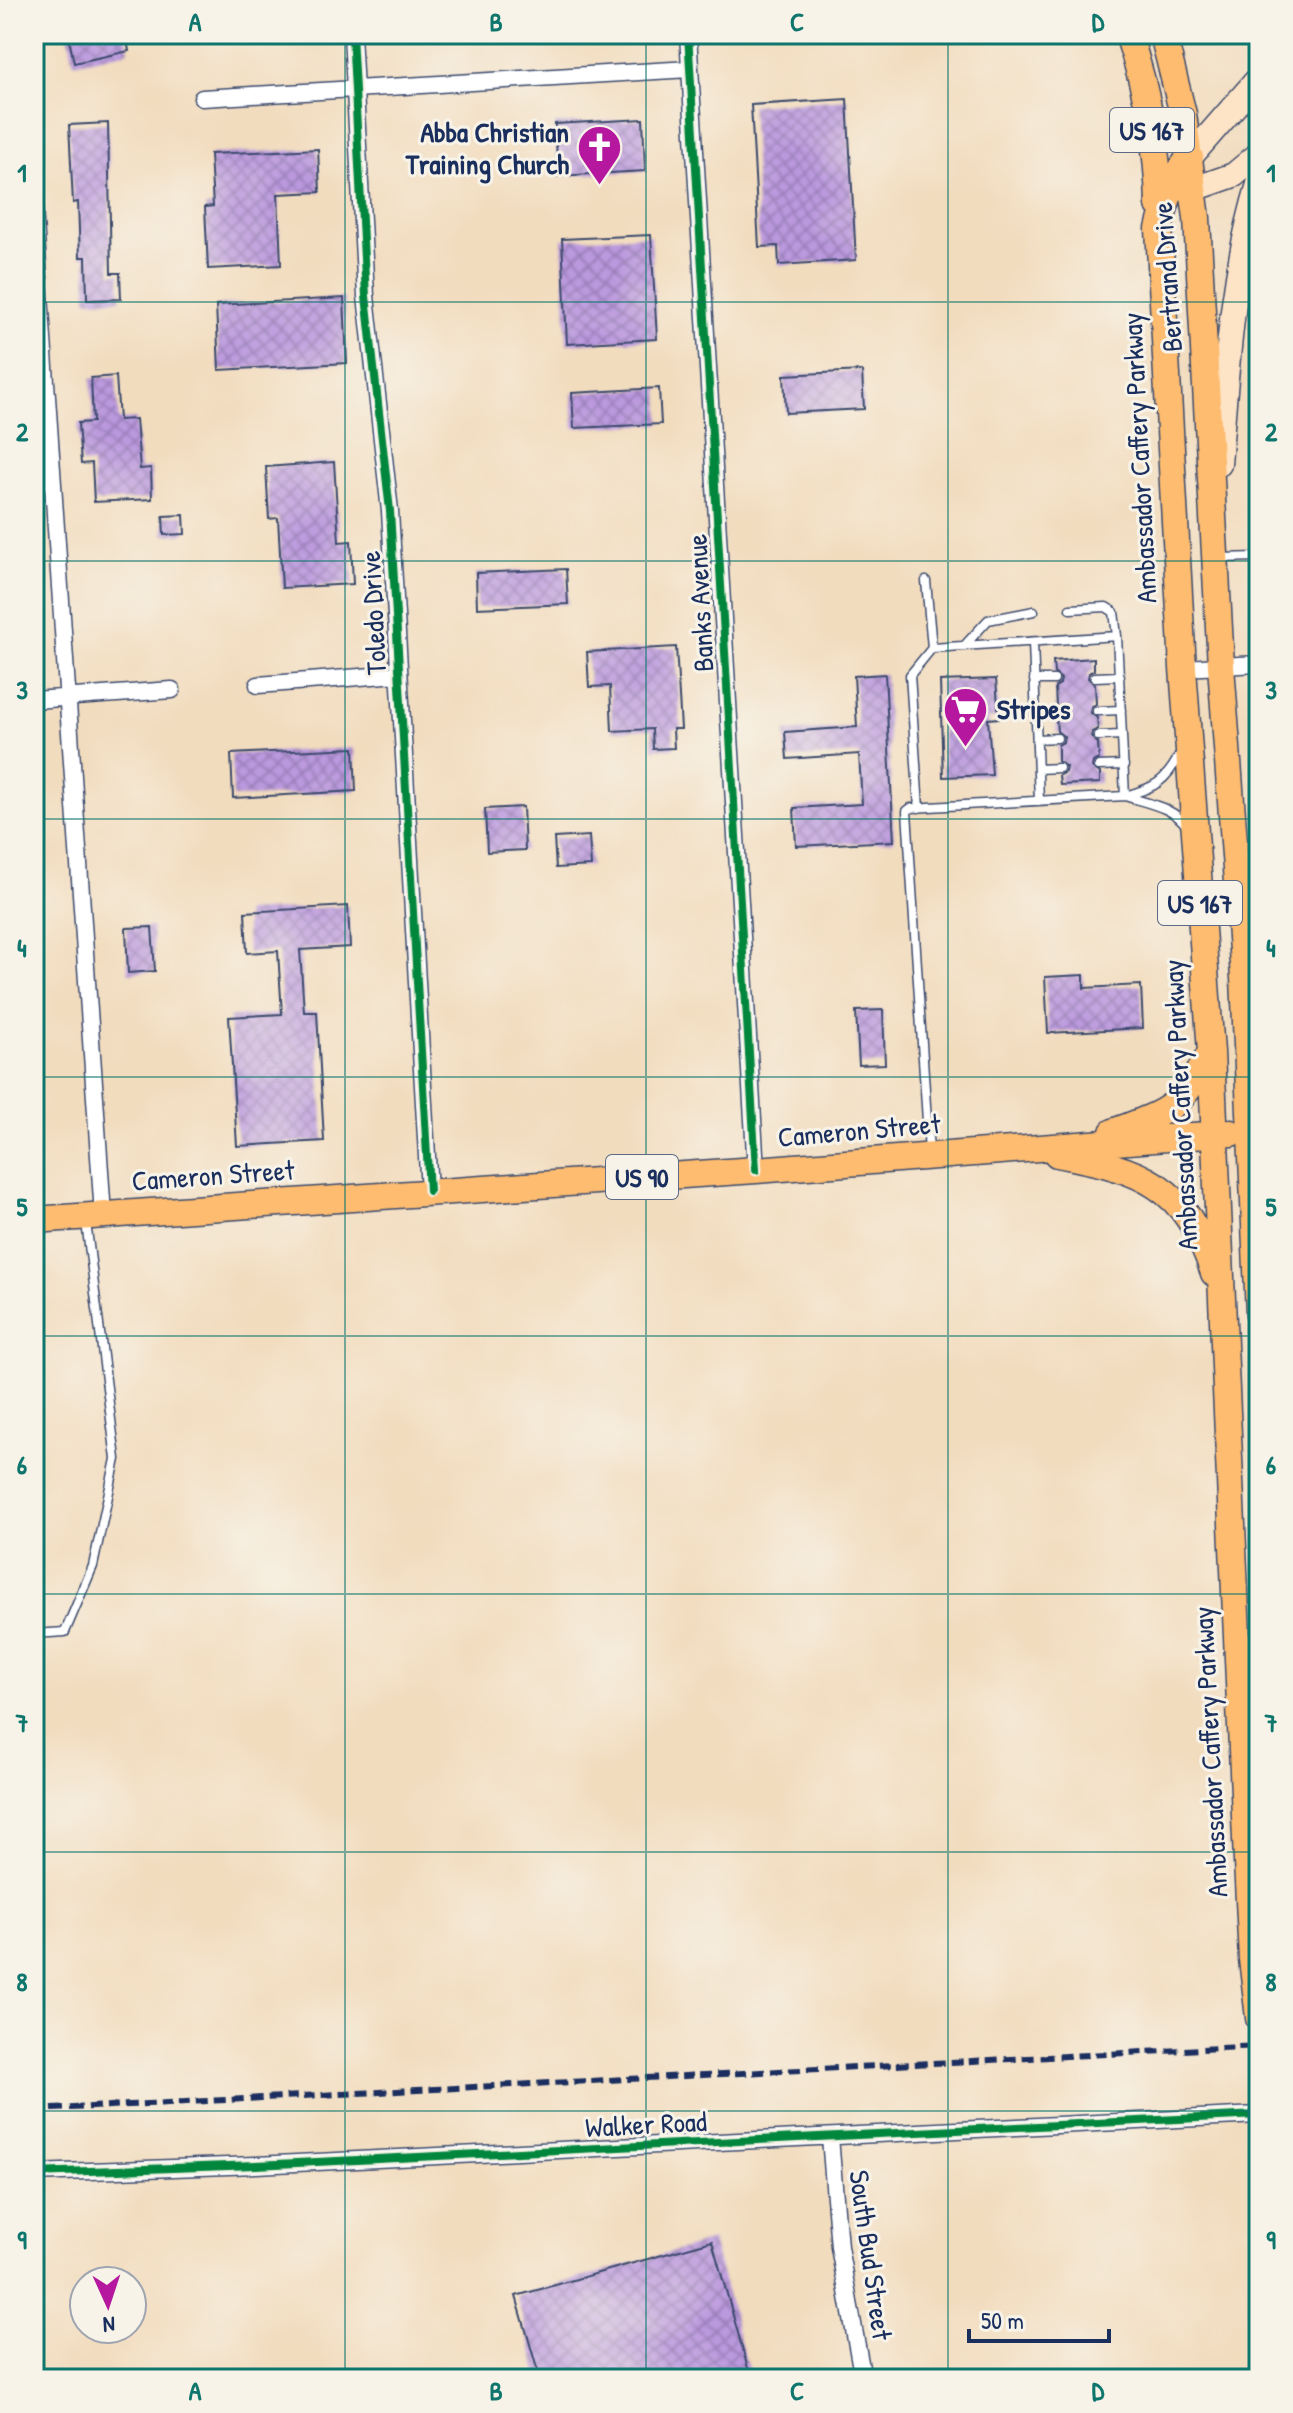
<svg xmlns="http://www.w3.org/2000/svg" width="1293" height="2413" font-family="'Patrick Hand',sans-serif">
<style>
.building{fill:url(#building-cross-hatch)}
.lines{fill:none;stroke-linecap:round;stroke-linejoin:round}
.service-casing{stroke:#3b496c;stroke-width:11}
.minor-casing{stroke:#3b496c;stroke-width:19}
.secondary-casing{stroke:#3b496c;stroke-width:27}
.primary-casing{stroke:#3b496c;stroke-width:29}
.service{stroke:#fff;stroke-width:8}
.minor{stroke:#fff;stroke-width:16}
.secondary{stroke:#fee4c6;stroke-width:24}
.primary{stroke:#fdbc70;stroke-width:26}
.rail{stroke:#1b2f5e;stroke-width:6;stroke-dasharray:12 6;stroke-linecap:butt}
.cycleway-casing{stroke:#f7f3e8;stroke-width:13}
.cycleway{stroke:#00873e;stroke-width:8}
.grid{fill:none;stroke:#0f766e;stroke-width:2;stroke-opacity:0.55}
.labels{text-anchor:middle;dominant-baseline:central;stroke-width:6;stroke-linejoin:round;paint-order:stroke}
.shield{fill:#f7f3e8;stroke:#5d6a87;stroke-width:2}
.shield-label{font-size:26px;font-weight:bold;fill:#1b2f5e}
.poi-label{font-size:28px;font-weight:bold;fill:#1b2f5e;stroke:#f7f3e8;text-anchor:end}
.street-label{font-size:28px;fill:#1b2f5e;stroke:#f7f3e8}
.neatline{fill:none;stroke:#0f766e;stroke-width:3}
.grid-label{font-size:26px;text-anchor:middle;font-weight:bold;fill:#0f766e}
</style>
<defs>
<pattern id="building-cross-hatch" width="8" height="8" patternUnits="userSpaceOnUse" patternTransform="scale(2)"><rect width="8" height="8" fill="#bb99de"/><path d="M0 0l8 8M0 8l8-8" fill="none" stroke="#977db7"/></pattern>
</defs>
<rect width="100%" height="100%" fill="#f7f3e8"/>
<filter id="ink" filterUnits="userSpaceOnUse"><feTurbulence type="fractalNoise" baseFrequency=".0125" numOctaves="2"/><feDisplacementMap in="SourceGraphic" scale="16" xChannelSelector="R" yChannelSelector="G"/><feConvolveMatrix kernelMatrix="1 2 1 2 8 2 1 2 1" color-interpolation-filters="sRGB"/></filter>
<filter id="wash" filterUnits="userSpaceOnUse"><feTurbulence type="fractalNoise" baseFrequency=".006" numOctaves="4" result="noise"/><feDisplacementMap in="SourceGraphic" scale="32" xChannelSelector="R" yChannelSelector="G"/><feGaussianBlur stdDeviation="1.8" result="paint"/><feColorMatrix in="noise" values="0 0 0 0 0 0 0 0 0 0 0 0 0 0 0 0 0 1.4 0 .05"/><feComposite in="paint" operator="in"/></filter>
<g filter="url(#wash)">
<rect width="100%" height="100%" fill="#f2dcbe"/>
<g id="blocks">
<path class="building" d="M68 34H126L129 51 74 63Z
M847 99 856 260 779 265 778 246 759 247 751 105Z
M643 119 645 171 558 176 555 124Z
M108 123 111 273H120L121 299 87 300 86 257H80L78 202 73 203 69 125Z
M318 149 320 192 278 194 281 265 208 269 205 207 213 206 210 154Z
M651 235 657 339 567 344 562 239Z
M344 298 347 363 219 370 216 305Z
M862 371 864 409 786 413 784 375Z
M116 376 119 420 136 419 140 469 151 468 152 499 94 502 92 463 81 464 78 423 93 422 91 378Z
M659 388 661 424 574 428 572 393Z
M334 462 339 542 351 541 353 584 282 588 278 518 269 519 266 467Z
M184 515 185 534 164 535 163 516Z
M566 569 568 604 477 608 476 573Z
M676 647 681 729H673L674 748 653 749 652 729 612 731 610 686 589 687 587 652Z
M1094 658V670L1089 673 1088 678 1095 684 1096 704 1091 707 1090 712 1097 718 1098 729 1092 732 1091 737 1098 743 1099 759 1093 762 1092 767 1100 773V783L1060 785 1059 775 1065 772 1066 767 1058 761V745L1063 742 1064 737 1057 731 1056 720 1062 717 1063 712 1056 706 1055 687 1060 684 1061 679 1054 673 1053 661Z
M885 674 894 841 796 846 794 808 862 804 859 754 787 759 785 732 857 727 854 676Z
M996 679 999 718 988 719 992 775 943 777 940 681Z
M354 748 356 791 233 798 231 754Z
M523 807 525 850 487 852 485 809Z
M589 836 591 866 556 868 554 838Z
M348 906 350 947 300 950 304 1012H317L324 1141 237 1146 229 1017 282 1014 278 951 247 953 245 912Z
M152 927 155 971 128 973 126 928Z
M1084 975V988L1141 985 1143 1028 1048 1033 1045 977Z
M883 1010 885 1064 859 1065 856 1011Z
M712 2241 751 2379H540L516 2296Z"/>
</g>
</g>
<g filter="url(#ink)">
<use href="#blocks" fill-opacity="0" stroke="#3b496c" stroke-width="2"/>
<g class="lines">
<defs>
<path id="service" d="M1220 558 1259 557
M1070 609 1106 607 1114 612 1117 636
M1033 642 1039 801
M965 645 988 620 1034 611
M932 648 1117 636 1125 796
M1095 677 1120 676
M1034 680H1054
M1097 711 1121 710
M1036 713H1056
M1098 736 1122 735
M1037 739 1057 738
M1099 766 1124 765
M1038 769 1059 768
M1125 796C1146 803 1175 807 1187 827
M919 808 910 675 932 648 926 581
M1240 859 1259 858
M929 1152 907 811 911 808 1125 796C1154 788 1166 782 1180 754
M34 1634 65 1632 93 1566 116 1459 86 1222"/>
<path id="minor" d="M352 34 366 296 390 511 429 1191
M688 34 756 1170
M202 98 690 69
M34 207 103 1215
M1183 668 1259 664
M258 685 398 674
M34 700 172 690
M830 2137 839 2247 863 2379
M34 2173 256 2165 1259 2115"/>
<path id="secondary" d="M1190 157 1259 78
M1194 189 1234 175 1259 154
M1219 464C1227 370 1231 276 1259 184"/>
<path id="primary" d="M1128 34C1147 90 1158 146 1159 205
M1163 34 1183 114 1197 218 1221 666 1244 978 1259 1314
M1190 157C1172 179 1166 201 1159 229L1183 668 1211 1052 1247 1862 1252 1959 1259 2018
M1113 1132C1173 1110 1180 1108 1211 1052
M1057 1154C1143 1170 1185 1184 1214 1273
M34 1220 756 1170 1231 1133"/>
</defs>
<use href="#service" class="service-casing"/>
<use href="#minor" class="minor-casing"/>
<use href="#secondary" class="secondary-casing"/>
<use href="#primary" class="primary-casing"/>
<use href="#service" class="service"/>
<use href="#minor" class="minor"/>
<use href="#secondary" class="secondary"/>
<use href="#primary" class="primary"/>
<path class="rail" d="M34 2110 1259 2046"/>
<defs>
<path id="cycleway" d="M352 34 366 296 390 511 429 1191
M688 34 756 1170
M34 2173 256 2165 1259 2115"/>
</defs>
<use href="#cycleway" class="cycleway-casing"/>
<use href="#cycleway" class="cycleway"/>
</g>
</g>
<path class="grid" d="M345 34V2379M646 34V2379M948 34V2379M34 302H1259M34 561H1259M34 819H1259M34 1077H1259M34 1336H1259M34 1594H1259M34 1852H1259M34 2111H1259"/>
<defs>
<symbol id="church-pin" viewBox="-11 -11 22 30"><path d="M0 17L-7.5 6A9.5 9.5 0 1 1 7.5 6Z" fill="#b5179e" stroke="#f7f3e8"/><path d="M-1.2-6h2.4v3.5h3.3v2.4h-3.3V6h-2.4V-.1h-3.3v-2.4h3.3Z" fill="#fff"/></symbol>
<symbol id="supermarket-pin" viewBox="-11 -11 22 30"><path d="M0 17L-7.5 6A9.5 9.5 0 1 1 7.5 6Z" fill="#b5179e" stroke="#f7f3e8"/><path d="M-6-5.5h2.5l.6 2H6L4.5 2H-2.5L-4.4-4H-6ZM-1.5 3.2a1.3 1.3 0 1 0 .1 0ZM3 3.2a1.3 1.3 0 1 0 .1 0Z" fill="#fff"/></symbol>
</defs>
<g fill-rule="evenodd">
<use href="#church-pin" x="574" y="122" width="51" height="69"/>
<use href="#supermarket-pin" x="940" y="684" width="51" height="69"/>
</g>
<g class="labels">
<g class="shield">
<rect x="1110" y="108" width="84" height="44" rx="6"/>
<rect x="1158" y="881" width="84" height="44" rx="6"/>
<rect x="606" y="1155" width="72" height="44" rx="6"/>
</g>
<g class="shield-label">
<text x="1152" y="130">US 167</text>
<text x="1200" y="903">US 167</text>
<text x="642" y="1177">US 90</text>
</g>
<g class="poi-label">
<text x="569" y="132">Abba Christian<tspan x="569" dy="32">Training Church</tspan></text>
<text x="997" y="709" text-anchor="start">Stripes</text>
</g>
<g class="street-label">
<text transform="translate(1167 277) rotate(-94)">Bertrand Drive</text>
<text transform="translate(1139 458) rotate(-93)">Ambassador Caffery Parkway</text>
<text transform="translate(700 603) rotate(-93)">Banks Avenue</text>
<text transform="translate(373 613) rotate(-93)">Toledo Drive</text>
<text transform="translate(1180 1105) rotate(-93)">Ambassador Caffery Parkway</text>
<text transform="translate(859 1130) rotate(-5)">Cameron Street</text>
<text transform="translate(213 1175) rotate(-4)">Cameron Street</text>
<text transform="translate(1210 1752) rotate(-93)">Ambassador Caffery Parkway</text>
<text transform="translate(646 2124) rotate(-3)">Walker Road</text>
<text transform="translate(871 2255) rotate(82)">South Bud Street</text>
</g>
</g>
<rect width="1293" height="2413" fill="none" stroke="#f7f3e8" stroke-width="88"/>
<g transform="translate(108 2305) rotate(177)"><circle r="38" fill="#f7f3e8" stroke="#9fa5b1" stroke-width="2"/>
<path d="M0-6L14 30L0 20L-14 30Z" fill="#b5179e"/>
<text y="-12" font-size="22" font-weight="bold" text-anchor="middle" fill="#1b2f5e">N</text>
</g>
<path d="M969 2329v12h140v-12" fill="none" stroke="#1b2f5e" stroke-width="4"/>
<text x="981" y="2329" font-size="24" fill="#1b2f5e" stroke="#f7f3e8" stroke-width="6" paint-order="stroke">50 m</text>
<rect x="44" y="44" width="1205" height="2325" class="neatline"/>
<g class="grid-label">
<text x="195" y="31">A</text>
<text x="496" y="31">B</text>
<text x="797" y="31">C</text>
<text x="1098" y="31">D</text>
<text x="22" y="182">1</text>
<text x="1271" y="182">1</text>
<text x="22" y="441">2</text>
<text x="1271" y="441">2</text>
<text x="22" y="699">3</text>
<text x="1271" y="699">3</text>
<text x="22" y="957">4</text>
<text x="1271" y="957">4</text>
<text x="22" y="1216">5</text>
<text x="1271" y="1216">5</text>
<text x="22" y="1474">6</text>
<text x="1271" y="1474">6</text>
<text x="22" y="1732">7</text>
<text x="1271" y="1732">7</text>
<text x="22" y="1991">8</text>
<text x="1271" y="1991">8</text>
<text x="22" y="2249">9</text>
<text x="1271" y="2249">9</text>
<text x="195" y="2400">A</text>
<text x="496" y="2400">B</text>
<text x="797" y="2400">C</text>
<text x="1098" y="2400">D</text>
</g>
</svg>
